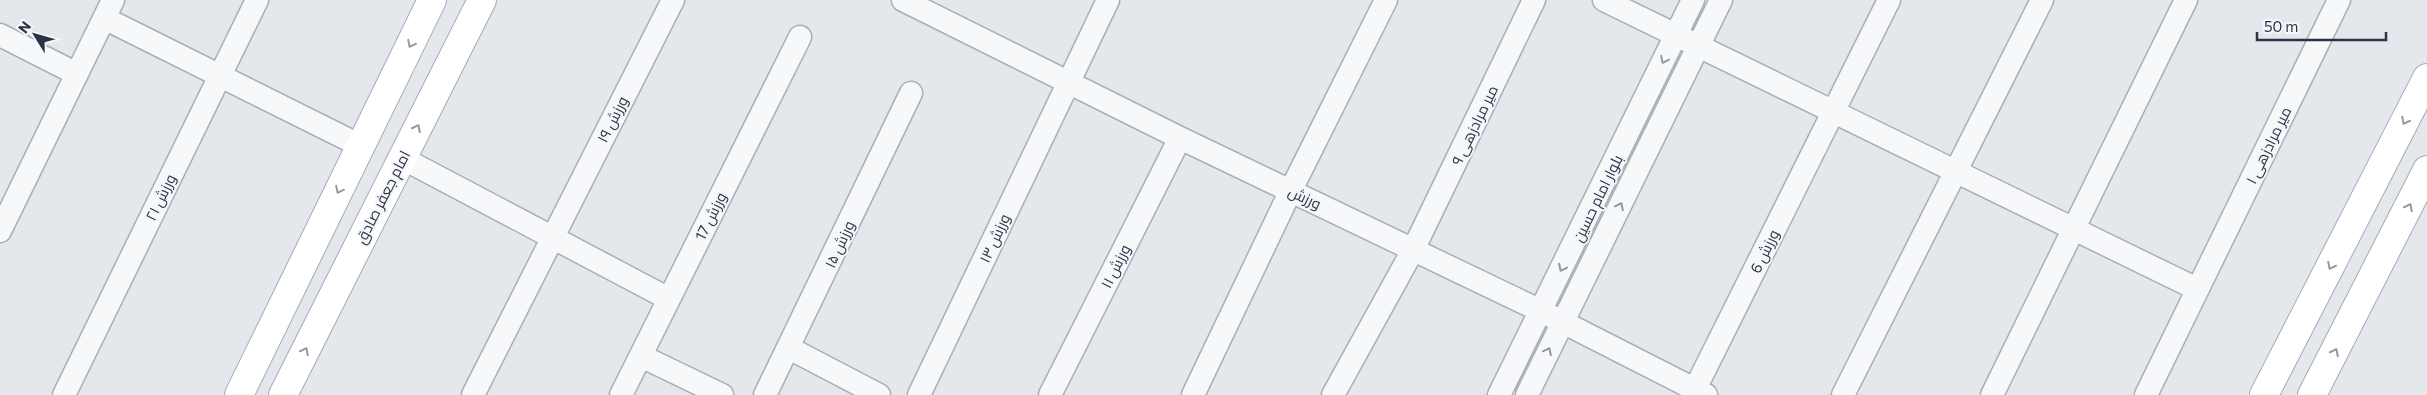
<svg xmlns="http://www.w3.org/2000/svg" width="2427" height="395" font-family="Commissioner,Cairo,sans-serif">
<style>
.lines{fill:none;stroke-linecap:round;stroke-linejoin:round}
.minor-casing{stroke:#a9aeb7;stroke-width:25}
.major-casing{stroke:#a3abb8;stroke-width:30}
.minor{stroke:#f7f8fa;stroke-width:22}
.major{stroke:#fff;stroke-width:28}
.oneway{stroke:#959aa2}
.oneway2{stroke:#9196a0}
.labels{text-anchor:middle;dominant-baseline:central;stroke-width:4;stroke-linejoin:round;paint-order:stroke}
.street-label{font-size:15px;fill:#2b3445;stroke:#f4f6f9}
</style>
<rect width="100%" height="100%" fill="#e4e7ec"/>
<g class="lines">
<defs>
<path id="minor" d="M903 0 1180 138 1541 311 1706 395
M1604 0 2197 289
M104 18 361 146
M0 35 77 74
M402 158 669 299
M0 231 113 0
M789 348 879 395
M641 356 722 395
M64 395 257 0
M473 395 673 0
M621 395 800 37
M765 395 911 93
M919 395 1108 0
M1050 395 1180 138
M1193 395 1291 190 1386 0
M1333 395 1413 250 1534 0
M1499 395 1693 0
M1527 395 1721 0
M1692 395 1889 0
M1843 395 2042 0
M1992 395 2186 0
M2146 395 2339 0"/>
<path id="major" d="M239 395 432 0
M283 395 482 0
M2264 395 2427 78
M2312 395 2427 170"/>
</defs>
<use href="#minor" class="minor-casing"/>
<use href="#major" class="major-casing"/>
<use href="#minor" class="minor"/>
<use href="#major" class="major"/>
</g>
<defs><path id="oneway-chevron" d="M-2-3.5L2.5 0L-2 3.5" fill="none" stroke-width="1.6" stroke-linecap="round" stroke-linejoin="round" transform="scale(1.25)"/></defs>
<g class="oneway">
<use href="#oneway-chevron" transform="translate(411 44) rotate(116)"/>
<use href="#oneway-chevron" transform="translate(2405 121) rotate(117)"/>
<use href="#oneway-chevron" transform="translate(417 128) rotate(-63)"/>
<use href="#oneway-chevron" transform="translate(339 190) rotate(116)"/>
<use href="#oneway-chevron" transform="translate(2409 207) rotate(-63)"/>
<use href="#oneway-chevron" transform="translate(2331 266) rotate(117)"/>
<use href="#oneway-chevron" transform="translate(305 351) rotate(-63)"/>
<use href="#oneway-chevron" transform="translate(2335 352) rotate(-63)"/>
</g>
<g class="oneway2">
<use href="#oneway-chevron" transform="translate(1664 60) rotate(116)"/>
<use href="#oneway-chevron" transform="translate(1620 206) rotate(-64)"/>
<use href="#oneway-chevron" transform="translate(1562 268) rotate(116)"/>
<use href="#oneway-chevron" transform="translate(1548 351) rotate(-64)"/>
</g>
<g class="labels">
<g class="street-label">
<text transform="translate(612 119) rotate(-63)">ورزش ۱۹</text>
<text transform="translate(1474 125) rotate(-64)">میر مرادزهی ۹</text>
<text transform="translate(2268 145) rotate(-64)">میر مرادزهی ۱</text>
<text transform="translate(160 197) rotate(-64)">ورزش ۲۱</text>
<text transform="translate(382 197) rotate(-63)">امام جعفر صادق</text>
<text transform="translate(1305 197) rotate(26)">ورزش</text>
<text transform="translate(1597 198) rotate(-64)">بلوار امام حسین</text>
<text transform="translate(710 216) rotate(-63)">ورزش 17</text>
<text transform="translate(994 238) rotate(-65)">ورزش ۱۳</text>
<text transform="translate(839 244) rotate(-65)">ورزش ۱۵</text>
<text transform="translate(1764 251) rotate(-64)">ورزش 6</text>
<text transform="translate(1115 266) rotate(-63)">ورزش ۱۱</text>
</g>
</g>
<g transform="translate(35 35) rotate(307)" stroke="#f4f6f9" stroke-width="4" paint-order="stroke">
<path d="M0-4L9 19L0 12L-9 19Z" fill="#2b3445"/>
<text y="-8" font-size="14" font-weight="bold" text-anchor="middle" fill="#2b3445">N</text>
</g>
<path d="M2257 32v8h129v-8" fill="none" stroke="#2b3445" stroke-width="2.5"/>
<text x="2264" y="32" font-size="15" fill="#2b3445" stroke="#f4f6f9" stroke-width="4" paint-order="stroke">50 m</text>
</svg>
